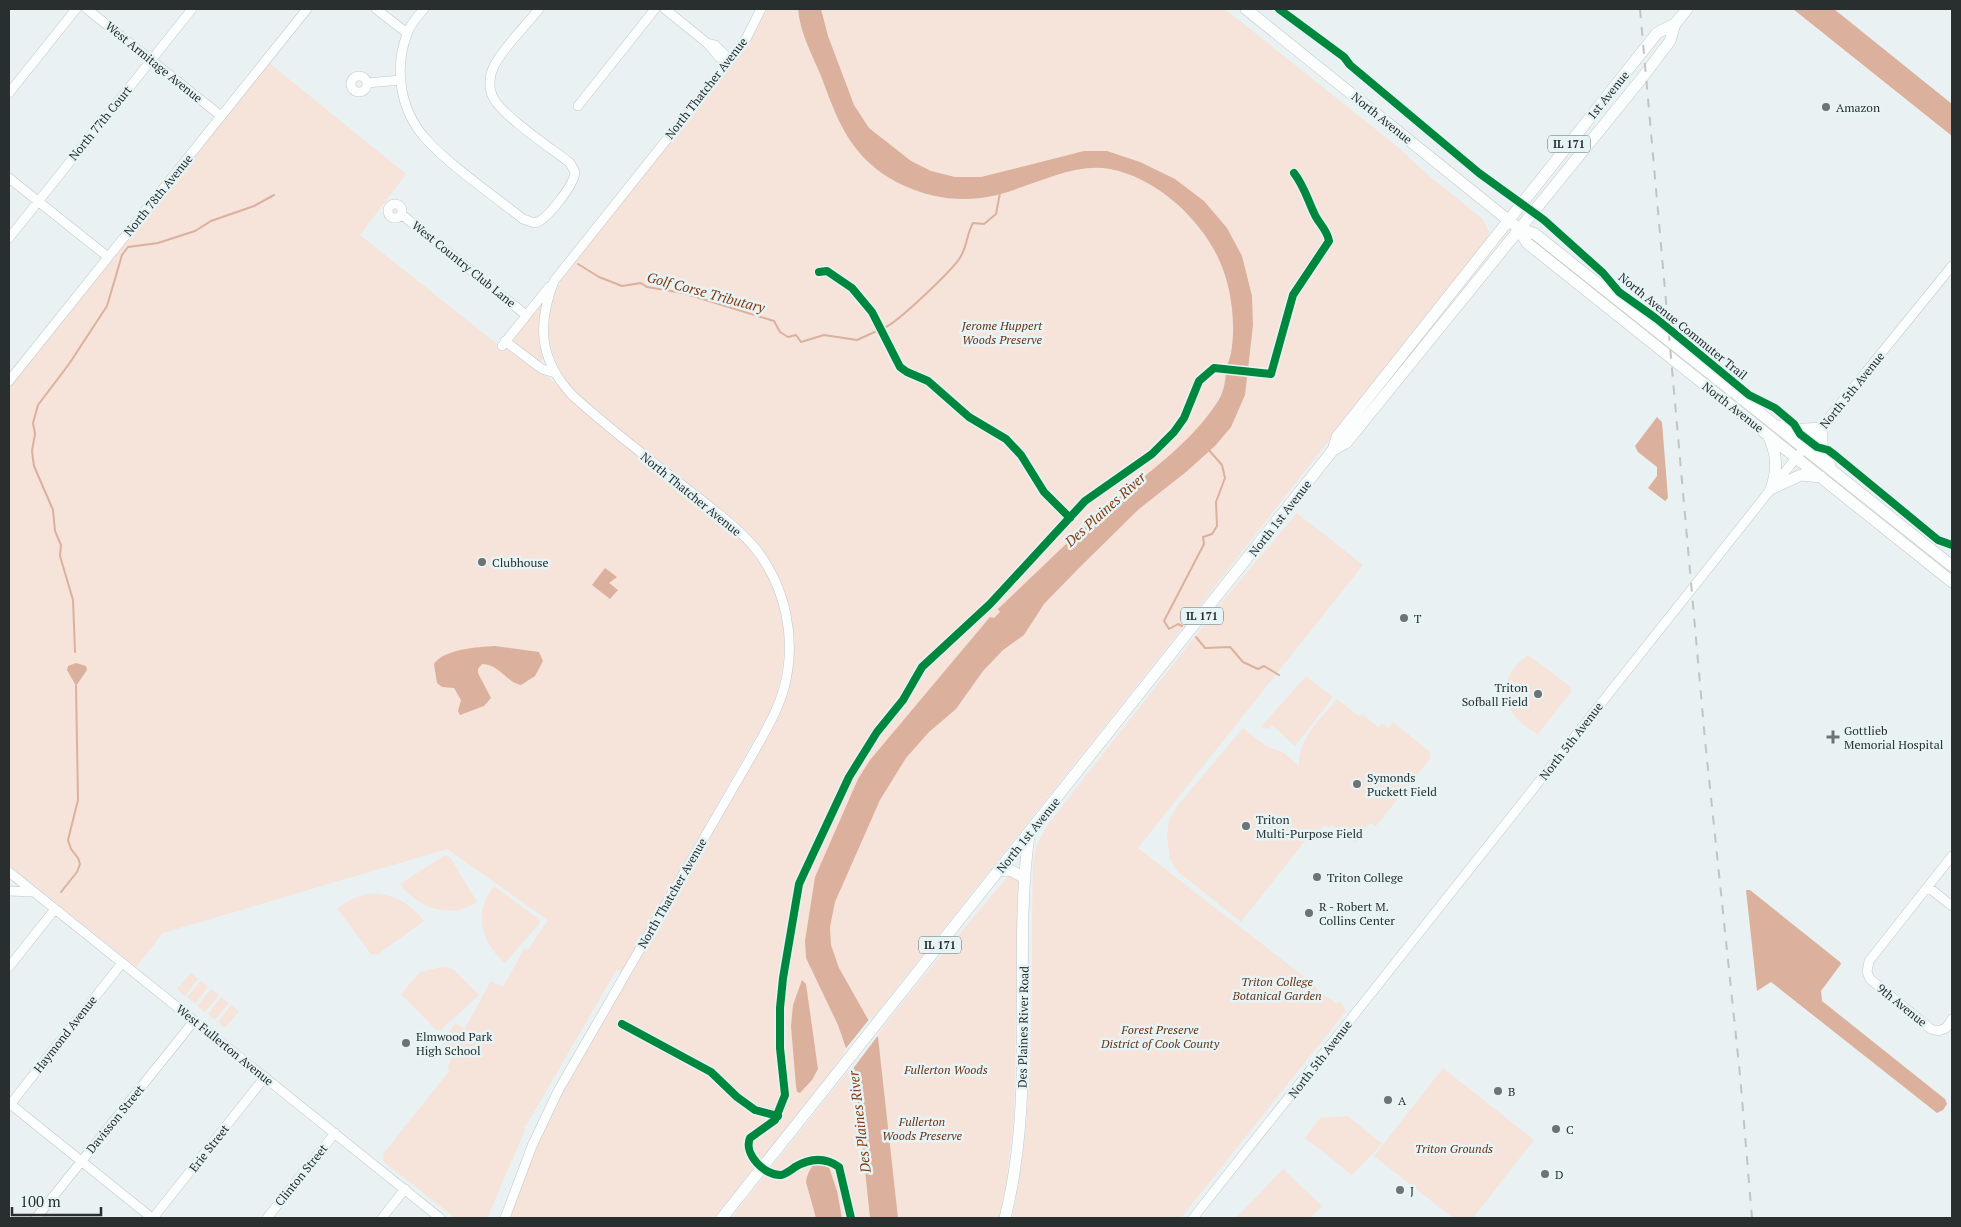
<svg xmlns="http://www.w3.org/2000/svg" width="1961" height="1227" font-family="'PT Serif',serif">
<style>
.green{fill:#f6e3da}
.water{fill:#dbb19d}
.pier{fill:#eaf1f2}
.lines{fill:none;stroke-linecap:round;stroke-linejoin:round}
.stream{stroke:#dbb19d;stroke-width:2}
.minor-casing{stroke:#c2c7c8;stroke-width:10}
.major-casing{stroke:#c2c7c8;stroke-width:12}
.minor{stroke:#fcfdfd;stroke-width:9}
.major{stroke:#fcfdfd;stroke-width:11}
.rail{stroke:#c2c4c4;stroke-width:2;stroke-dasharray:9 9;stroke-linecap:butt}
.cycleway-casing{stroke:#e7f4f6;stroke-width:11}
.cycleway{stroke:#00873e;stroke-width:8}
.poi-dot{fill:#6d7273;stroke:#e7f4f6;stroke-width:2}
.labels{text-anchor:middle;dominant-baseline:central;stroke-width:5;stroke-linejoin:round;paint-order:stroke}
.shield{fill:#e7f4f6;stroke:#62696b;stroke-width:1}
.shield-label{font-size:11px;font-weight:bold;fill:#292e2f}
.street-label{font-size:12px;fill:#292e2f;stroke:#e7f4f6}
.poi-label{font-size:12px;fill:#292e2f;stroke:#e7f4f6;text-anchor:start}
.park-label{font-size:12px;font-style:italic;fill:#6c3113;stroke:#e7f4f6}
.water-label{font-size:14px;font-style:italic;fill:#86390f;stroke:#e7f4f6}
</style>
<rect width="100%" height="100%" fill="#eaf1f2"/>
<path class="green" d="M765 9H1225L1399 148 1428 175 1483 219 1489 232 1487 238 1187 622 714 1218H510L532 1156 568 1079 775 721 792 636 766 558 568 385C545 346 540 316 564 275Z
M268 62 406 174 360 235 497 344C540 363 572 401 608 430 635 452 661 473 688 495 702 506 717 516 730 528 783 578 797 639 772 708L622 972 617 969 526 1126 523 1125 525 1130 488 1216 483 1218H455L384 1162 383 1154 450 1070 447 1068 454 1054 441 1046 455 1023 465 1028 491 981 503 987 524 949 528 950 548 920 447 849 163 933 136 967 9 865V387Z
M543 299 539 329 544 358 540 362 515 343 513 338Z
M1297 513 1363 565 1138 848 1315 985 1318 991 1336 1003 1341 1002 1346 1011 1181 1218H1012C1037 1104 1030 979 1033 862L1037 844 1049 823 1222 602Z
M1528 655 1570 686 1571 692 1538 734C1502 717 1492 679 1528 655Z
M1306 676 1333 697 1295 746 1272 725 1268 729 1261 727Z
M1337 699 1359 716 1362 714 1378 727 1382 723 1389 729 1393 722 1430 752V759L1376 826 1370 823 1355 843 1332 825 1330 828 1325 825 1317 834 1312 832 1241 922 1177 871 1170 858 1167 837 1169 820 1178 805 1243 728 1266 746 1284 753 1299 766C1298 739 1321 718 1337 699Z
M445 855 450 857 477 902C451 920 418 908 400 884Z
M1009 875 1017 878 1018 882 1014 1117 1006 1183 999 1218H731L919 982Z
M494 886 539 919 540 923 505 963C481 943 473 912 494 886Z
M366 894C391 892 409 902 424 921L377 955 371 954 337 908 352 899Z
M443 967 453 969 479 995 441 1030H436L401 994 420 972Z
M191 973 198 979 185 996 177 989Z
M201 981 208 987 195 1004 187 997Z
M211 989 219 995 205 1012 197 1006Z
M221 997 229 1003 215 1020 208 1014Z
M231 1005 239 1011 225 1028 218 1022Z
M1443 1068 1534 1140 1473 1218H1453L1374 1156Z
M1348 1116 1382 1144 1352 1175 1305 1138 1320 1118Z
M1283 1169 1322 1206 1310 1218H1236Z"/>
<path class="water" d="M798 9H821L828 36 854 105 869 128 911 161 931 171 955 177H981L1084 151H1107L1140 162 1175 179 1204 201 1227 228 1242 256 1252 296 1253 325 1245 395 1231 427 1215 446 1186 472 1139 509 1079 568 1044 604 1024 635 1003 650 983 671 956 709 929 732 906 758 880 800 835 902 830 927 831 945 839 968 878 1037 898 1218H870L855 1074 838 1025 806 958 805 941 815 877 858 779 870 760 990 617 994 618 1000 612 998 609C1034 575 1069 540 1107 507 1144 475 1191 444 1218 401 1225 390 1225 380 1227 367 1228 362 1230 358 1231 353 1237 320 1230 276 1213 248 1192 211 1152 177 1110 169 1069 161 1022 193 981 198 934 204 882 184 854 146 839 126 830 100 821 76 812 54 800 33 798 9Z
M1793 9H1834L1952 104V136Z
M1657 417 1662 422 1668 498 1665 501 1648 488 1657 476V467L1638 452 1635 446Z
M605 568 617 577 609 583 618 590 610 599 592 585Z
M495 646 539 652 543 661 535 676 521 685C506 682 499 664 482 664L478 669V673L491 698 484 706 460 715 458 711 461 700 454 688 442 687 437 683 434 664C444 649 477 647 495 646Z
M76 663 86 666 87 670 76 686 67 670 68 666Z
M1746 890H1750L1840 962 1841 964 1821 991 1822 1001 1945 1099 1947 1104 1943 1110 1937 1113 1771 982 1757 991Z
M802 980 806 984 818 1069 812 1080 800 1093 797 1092 796 1086 791 1026 793 1005Z
M818 1162 828 1164 837 1191 842 1218H816L806 1182C807 1174 811 1165 818 1162Z"/>
<path class="pier" d="M871 1017 879 1034 852 1070 843 1052Z"/>
<g class="lines">
<path class="stream" d="M578 264 599 277 622 286 641 283 647 287 683 293 774 321 780 332 788 337 796 335 801 342 824 335 857 340 879 330
M884 328C897 323 954 269 961 256 967 246 967 233 973 223L984 224 996 214 1000 193
M1182 626 1178 624 1169 629 1164 621 1204 544 1203 537 1212 534 1217 526 1216 502 1225 478 1222 465 1208 449
M1196 637 1205 648 1230 647 1243 662 1258 669 1264 666 1279 675
M75 652 73 600 60 556 61 545 55 531 53 510 34 466 32 451 35 434 33 423 38 405 69 364 107 306 122 255 128 247 158 243 195 231 211 221 254 206 274 195
M61 892 77 872 80 864 78 858 71 849 68 840 78 800 76 686"/>
<defs>
<path id="minor" d="M87 9 221 116
M376 9 407 33
M424 9C418 16 410 24 407 34 394 69 400 110 425 138 450 166 493 195 523 219L535 223C547 220 574 185 575 172L570 163C552 149 503 116 494 99 488 89 489 76 494 66 505 45 525 27 539 9
M665 9 707 43 719 57 730 60
M707 43 715 45 730 60
M351 84a8 8 0 1 1 16 0a8 8 0 1 1-16 0Z
M367 83 400 80
M9 93 76 9
M578 106 655 9
M9 178 108 257
M388 211a7 7 0 1 1 14 0a7 7 0 1 1-14 0Z
M401 214 526 315
M9 238 192 9
M505 341 542 369 555 373
M502 346 549 287
M9 381 307 9
M1952 856 1869 961 1867 972 1870 979 1931 1029 1938 1031 1946 1028 1952 1019
M9 872 440 1218
M1928 887 1952 906
M9 891 33 892
M9 967 55 909
M9 1103 152 1218
M9 1106 122 963
M36 1218 194 1021
M153 1218 265 1077
M267 1218 335 1133
M382 1218 405 1189
M505 1218 532 1146 558 1091 755 750C766 730 778 710 784 688 797 640 786 587 755 548 735 525 710 507 686 488 648 458 608 428 572 395 539 359 537 325 554 281L730 60 747 37 761 9
M1193 1218 1771 489 1952 266"/>
<path id="major" d="M1246 9 1518 228 1527 243 1952 582
M1518 228 1535 234 1952 566
M1781 426 1790 430 1821 428 1823 454 1830 466
M1768 435C1777 454 1778 469 1771 489
M1333 450 1337 437 1657 33 1675 24
M1771 489 1801 475 1821 477
M998 871 1010 870 1025 878
M722 1218 1333 450 1346 443 1642 78 1670 41 1675 24 1687 9
M1005 1218C1037 1092 1012 962 1029 834"/>
</defs>
<use href="#minor" class="minor-casing"/>
<use href="#major" class="major-casing"/>
<use href="#minor" class="minor"/>
<use href="#major" class="major"/>
<path class="rail" d="M1640 9 1705 740 1740 1075 1752 1218"/>
<defs>
<path id="cycleway" d="M1279 9 1344 57 1350 65 1479 173 1544 220 1603 273 1619 292 1657 319 1749 395 1775 408 1794 424 1800 434 1817 447 1828 450 1836 456 1938 540 1952 545
M819 272 827 271 852 288 872 312 900 367 907 372 928 381 969 417 1006 439 1021 455 1044 492 1070 518
M622 1024 711 1072 737 1097 755 1110 778 1116
M851 1218 839 1167C825 1157 810 1158 795 1167 791 1170 786 1174 781 1175 765 1176 743 1154 750 1138L775 1120 785 1095 780 1048V1008L783 978 799 884 805 871 849 777 877 732 903 700 922 667 990 604 1085 501 1152 454 1174 432 1184 418 1199 381 1214 368 1271 374 1293 295 1329 241C1327 229 1318 223 1314 213 1307 198 1304 186 1294 173"/>
</defs>
<use href="#cycleway" class="cycleway-casing"/>
<use href="#cycleway" class="cycleway"/>
</g>
<g class="poi-dot">
<circle cx="1826" cy="107" r="5"/>
<circle cx="482" cy="562" r="5"/>
<circle cx="1404" cy="618" r="5"/>
<circle cx="1538" cy="694" r="5"/>
<path d="M1830.5 729.5h5v5h5v5h-5v5h-5v-5h-5v-5h5z"/>
<circle cx="1357" cy="784" r="5"/>
<circle cx="1246" cy="826" r="5"/>
<circle cx="1317" cy="877" r="5"/>
<circle cx="1309" cy="913" r="5"/>
<circle cx="406" cy="1043" r="5"/>
<circle cx="1498" cy="1091" r="5"/>
<circle cx="1388" cy="1100" r="5"/>
<circle cx="1556" cy="1129" r="5"/>
<circle cx="1545" cy="1174" r="5"/>
<circle cx="1400" cy="1190" r="5"/>
</g>
<g class="labels">
<g class="shield">
<rect x="1548" y="135.5" width="42" height="17" rx="4"/>
<rect x="1181" y="607.5" width="42" height="17" rx="4"/>
<rect x="919" y="936.5" width="42" height="17" rx="4"/>
</g>
<g class="shield-label">
<text x="1569" y="144">IL 171</text>
<text x="1202" y="616">IL 171</text>
<text x="940" y="945">IL 171</text>
</g>
<g class="street-label">
<text transform="translate(154 62) rotate(39)">West Armitage Avenue</text>
<text transform="translate(706 88) rotate(-52)">North Thatcher Avenue</text>
<text transform="translate(1608 95) rotate(-51)">1st Avenue</text>
<text transform="translate(1382 118) rotate(39)">North Avenue</text>
<text transform="translate(100 123) rotate(-51)">North 77th Court</text>
<text transform="translate(158 195) rotate(-51)">North 78th Avenue</text>
<text transform="translate(464 264) rotate(39)">West Country Club Lane</text>
<text transform="translate(1683 326) rotate(39)">North Avenue Commuter Trail</text>
<text transform="translate(1852 390) rotate(-51)">North 5th Avenue</text>
<text transform="translate(1733 407) rotate(38)">North Avenue</text>
<text transform="translate(691 494) rotate(39)">North Thatcher Avenue</text>
<text transform="translate(1280 518) rotate(-52)">North 1st Avenue</text>
<text transform="translate(1571 741) rotate(-52)">North 5th Avenue</text>
<text transform="translate(1028 835) rotate(-51)">North 1st Avenue</text>
<text transform="translate(672 893) rotate(-60)">North Thatcher Avenue</text>
<text transform="translate(1902 1005) rotate(39)">9th Avenue</text>
<text transform="translate(1023 1027) rotate(-89)">Des Plaines River Road</text>
<text transform="translate(65 1034) rotate(-52)">Haymond Avenue</text>
<text transform="translate(225 1045) rotate(39)">West Fullerton Avenue</text>
<text transform="translate(1320 1059) rotate(-52)">North 5th Avenue</text>
<text transform="translate(115 1119) rotate(-51)">Davisson Street</text>
<text transform="translate(209 1148) rotate(-52)">Erie Street</text>
<text transform="translate(301 1175) rotate(-51)">Clinton Street</text>
</g>
<g class="poi-label">
<text x="1836" y="107">Amazon</text>
<text x="492" y="562">Clubhouse</text>
<text x="1414" y="618">T</text>
<text x="1528" y="687" text-anchor="end">Triton<tspan x="1528" dy="14">Sofball Field</tspan></text>
<text x="1844" y="730">Gottlieb<tspan x="1844" dy="14">Memorial Hospital</tspan></text>
<text x="1367" y="777">Symonds<tspan x="1367" dy="14">Puckett Field</tspan></text>
<text x="1256" y="819">Triton<tspan x="1256" dy="14">Multi-Purpose Field</tspan></text>
<text x="1327" y="877">Triton College</text>
<text x="1319" y="906">R - Robert M.<tspan x="1319" dy="14">Collins Center</tspan></text>
<text x="416" y="1036">Elmwood Park<tspan x="416" dy="14">High School</tspan></text>
<text x="1508" y="1091">B</text>
<text x="1398" y="1100">A</text>
<text x="1566" y="1129">C</text>
<text x="1555" y="1174">D</text>
<text x="1410" y="1190">J</text>
</g>
<g class="park-label">
<text x="1002" y="325">Jerome Huppert<tspan x="1002" dy="14">Woods Preserve</tspan></text>
<text x="1277" y="981">Triton College<tspan x="1277" dy="14">Botanical Garden</tspan></text>
<text x="1160" y="1029">Forest Preserve<tspan x="1160" dy="14">District of Cook County</tspan></text>
<text x="946" y="1069">Fullerton Woods</text>
<text x="922" y="1121">Fullerton<tspan x="922" dy="14">Woods Preserve</tspan></text>
<text x="1454" y="1148">Triton Grounds</text>
</g>
<g class="water-label">
<text transform="translate(706 292) rotate(15)">Golf Corse Tributary</text>
<text transform="translate(1105 509) rotate(-42)">Des Plaines River</text>
<text transform="translate(859 1122) rotate(-97)">Des Plaines River</text>
</g>
</g>
<rect width="1961" height="1227" fill="none" stroke="#292e2f" stroke-width="20"/>
<path d="M12 1207v8h89v-8" fill="none" stroke="#292e2f" stroke-width="2.5"/>
<text x="20" y="1207" font-size="15" fill="#292e2f" stroke="#e7f4f6" stroke-width="4" paint-order="stroke">100 m</text>
</svg>
